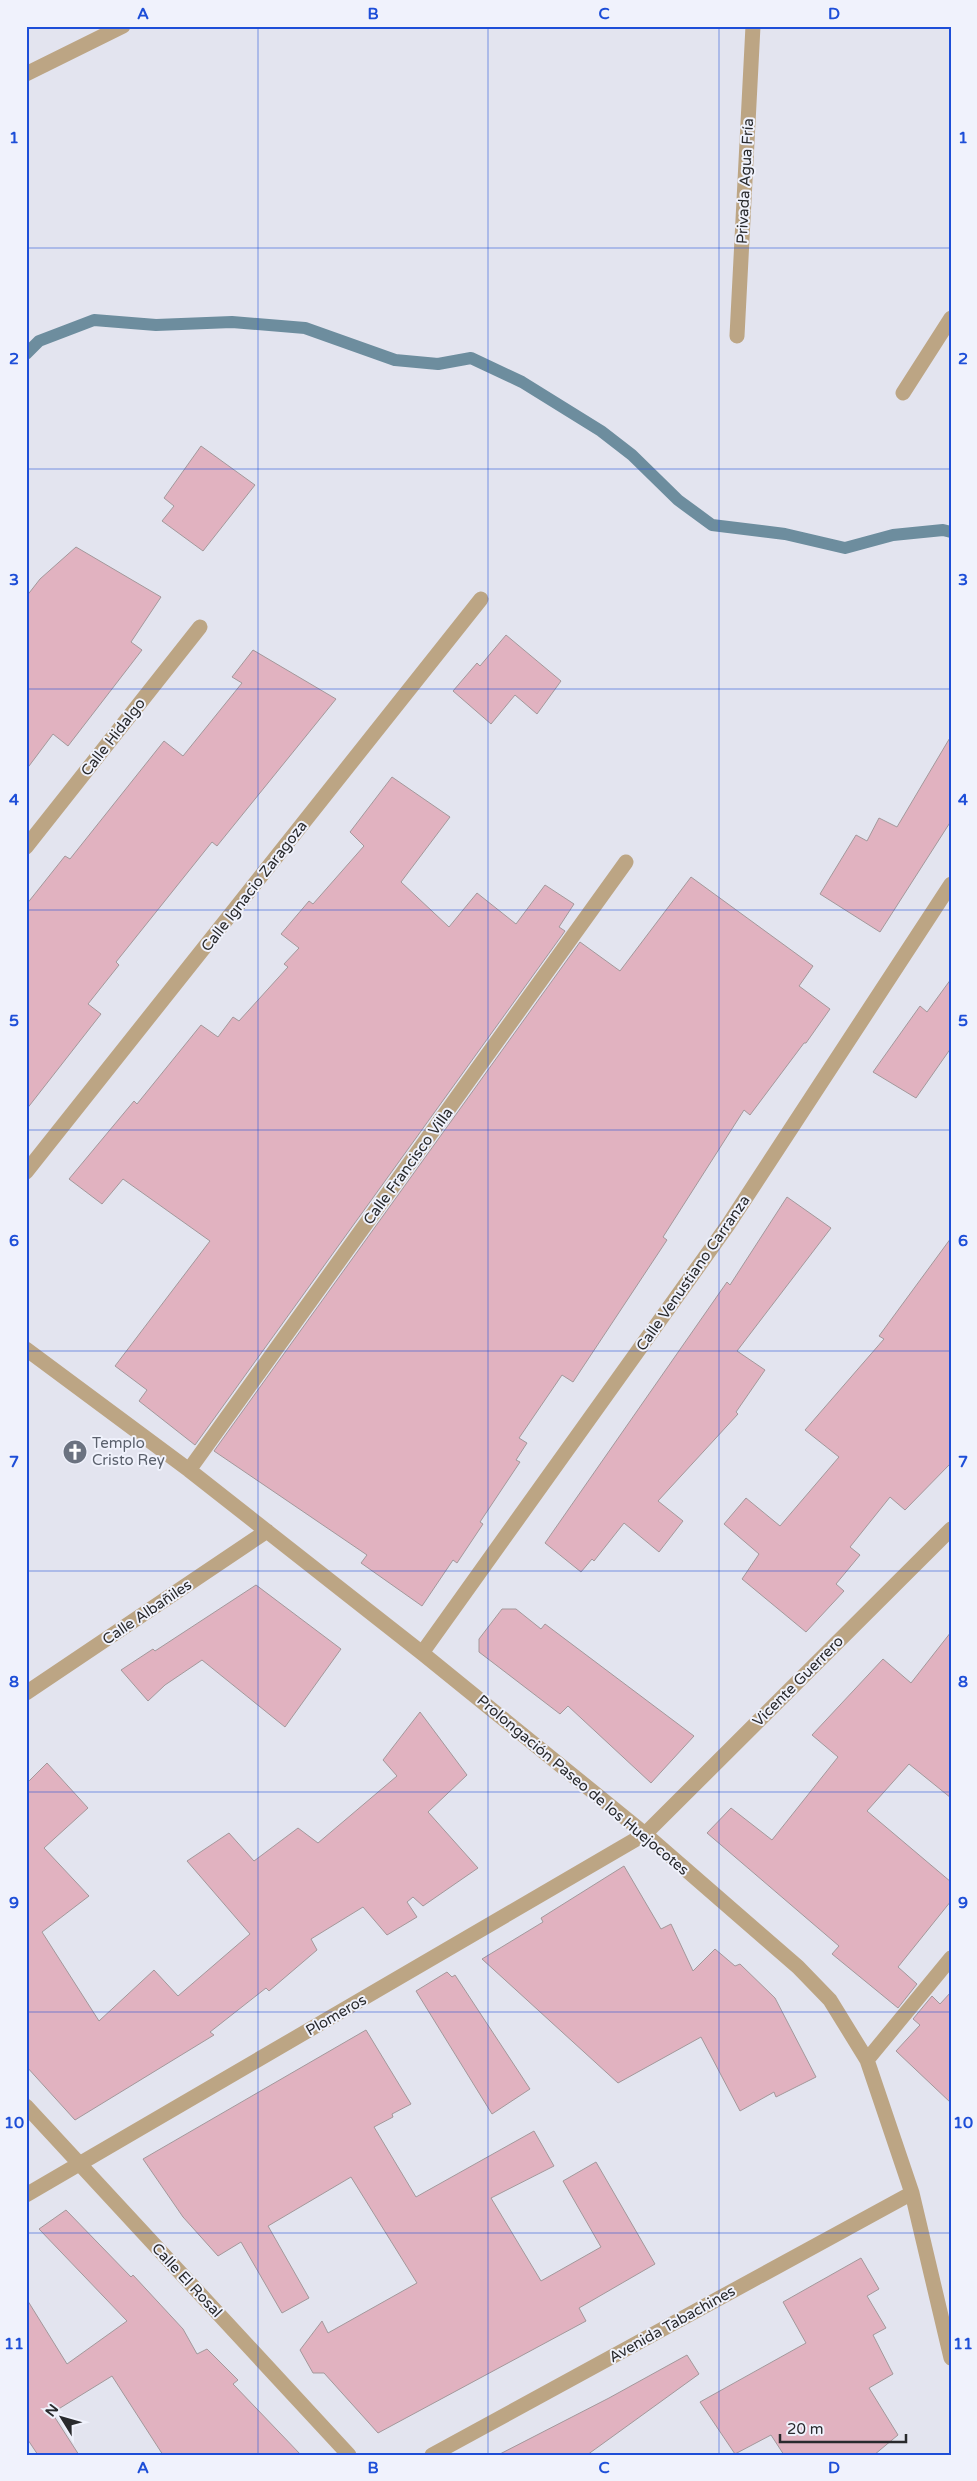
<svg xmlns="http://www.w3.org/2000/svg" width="977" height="2481" font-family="'Varela Round',sans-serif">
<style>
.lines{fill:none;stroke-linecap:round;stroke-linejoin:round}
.stream{stroke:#6d8d9e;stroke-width:12}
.building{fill:#e1b2c0;stroke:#a3989b}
.minor{stroke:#bca584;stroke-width:15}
.grid{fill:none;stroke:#1d4ed8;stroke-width:1;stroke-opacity:0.55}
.labels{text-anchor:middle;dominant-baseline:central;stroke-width:4;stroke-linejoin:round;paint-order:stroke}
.street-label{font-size:15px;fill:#292a2d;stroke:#f0f2fc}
.worship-label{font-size:15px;fill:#5b616d;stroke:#f0f2fc;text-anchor:start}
.neatline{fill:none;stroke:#1d4ed8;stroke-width:2}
.grid-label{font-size:16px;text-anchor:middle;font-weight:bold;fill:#1d4ed8}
</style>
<rect width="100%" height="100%" fill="#e3e4ef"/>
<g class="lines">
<path class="stream" d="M26 354 39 341 94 320 156 325 232 322 305 328 395 360 438 364 471 358 522 382 601 431 632 455 678 500 712 525 785 534 845 548 893 535 943 530 951 532"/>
</g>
<path class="building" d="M201 446 255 485 203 551 162 521 174 506 164 498Z
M76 547 161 597 131 642 142 650 68 746 53 734 26 770V597L40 579Z
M506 635 561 681 537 714 515 695 491 724 453 691 477 663 480 666Z
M253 650 336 699 217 846 212 842 116 962 119 965 88 1004 101 1014 26 1110V905L65 856 70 859 164 741 183 756 242 683 232 677Z
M951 736V821L880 932 820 894 856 835 867 841 879 818 897 827Z
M392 777 450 817 401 882 449 927 477 893 516 924 545 885 574 904 559 927 565 931 195 1445 139 1401 147 1390 115 1366 210 1241 123 1179 102 1204 69 1179 134 1101 137 1104 201 1025 218 1037 233 1017 239 1021 288 967 284 964 299 948 281 934 309 901 313 904 364 846 350 832Z
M691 877 813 966 799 986 830 1009 806 1043H804L750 1115 744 1110 663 1237 667 1240 573 1382 562 1375 519 1438 527 1443 516 1460 520 1462 480 1522 483 1524 457 1563 453 1560 422 1606 361 1563 367 1555 214 1451 580 942 620 971Z
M951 979V1048L916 1098 873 1072 920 1006 927 1012Z
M787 1197 831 1228 737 1351 765 1370 736 1412 738 1414 658 1501 683 1521 659 1552 624 1523 594 1561 592 1559 581 1572 545 1543 727 1282 730 1285Z
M951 1238V1463L905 1510 890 1497 850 1547 860 1555 836 1584 844 1591 806 1632 742 1579 759 1554 724 1524 746 1498 780 1526 839 1457 805 1430 884 1339 879 1336Z
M256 1585 341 1649 285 1727 202 1660 165 1685 148 1701 121 1670 153 1649 155 1651Z
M502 1609H516L541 1629 545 1624 694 1736 651 1783 568 1706 560 1714 479 1652V1639Z
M951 1632V1798L909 1764 867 1811 951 1882V1901L898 1967 917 1984 898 2008 832 1954 839 1946 707 1833 731 1808 772 1840 838 1757 812 1735 883 1659 911 1683Z
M420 1712 467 1775 428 1812 478 1868 423 1906 413 1897 407 1902 417 1917 387 1935 363 1907 311 1939 317 1950 269 1991 266 1988 210 2032 214 2035 75 2120 26 2066V1784L47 1763 88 1808 44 1848 89 1896 42 1932 99 2021 154 1970 178 1996 250 1934 187 1861 229 1833 254 1861 298 1828 318 1843 397 1776 383 1760Z
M624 1866 661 1929 671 1924 693 1971 715 1949 735 1966 740 1964 775 1998 816 2077 776 2097 774 2092 740 2111 701 2037 618 2083 482 1959 543 1922 541 1918Z
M447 1972 452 1977 455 1975 530 2089 492 2114 416 1991Z
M951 1992V2103L896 2051 920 2025 913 2019 932 1996 940 2004Z
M366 2030 411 2104 392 2114 393 2117 374 2127 416 2197 534 2131 554 2166 491 2198 541 2281 601 2247 563 2181 596 2162 655 2264 579 2308 586 2321 378 2433 324 2373H313L300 2350 322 2321 328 2333 417 2283 351 2177 268 2226 309 2298 282 2313 241 2242 218 2256 183 2217 143 2159Z
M66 2210 131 2277 133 2275 183 2329 197 2354 207 2349 238 2380 233 2384 301 2455H163L112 2376 52 2413 79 2455H38L26 2437V2298L67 2364 127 2321 39 2229Z
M861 2258 879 2289 867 2296 886 2328 873 2335 893 2374 869 2388 898 2435 874 2455H784L771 2435 735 2454 700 2402 806 2343 783 2302Z
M687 2355 699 2374 587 2455H498L609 2398Z"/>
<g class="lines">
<path class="minor" d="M26 74 123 26
M737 336 753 26
M903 393 951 318
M26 847 200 627
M26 1172 481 599
M26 1349 189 1470 422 1653 645 1834 798 1967 830 2000 867 2060 912 2193 951 2358
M189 1470 626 862
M422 1653 728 1225 951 884
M26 1693 267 1531
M867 2060 951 1958
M26 2106 349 2455
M26 2195 645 1834 951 1529
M432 2455 912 2193"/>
</g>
<path class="grid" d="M258 26V2455M488 26V2455M719 26V2455M26 248H951M26 469H951M26 689H951M26 910H951M26 1130H951M26 1351H951M26 1571H951M26 1792H951M26 2012H951M26 2233H951"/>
<defs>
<symbol id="church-disc" viewBox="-11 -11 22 22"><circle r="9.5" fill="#6b7280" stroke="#f0f2fc"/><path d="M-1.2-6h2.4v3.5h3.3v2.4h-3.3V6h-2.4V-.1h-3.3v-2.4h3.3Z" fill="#fff"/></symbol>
</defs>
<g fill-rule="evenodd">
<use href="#church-disc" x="61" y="1438" width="28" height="28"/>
</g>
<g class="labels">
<g class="street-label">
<text transform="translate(745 181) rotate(-87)">Privada Agua Fría</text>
<text transform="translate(113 737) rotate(-52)">Calle Hidalgo</text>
<text transform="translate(254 886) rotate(-52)">Calle Ignacio Zaragoza</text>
<text transform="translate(408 1166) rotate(-54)">Calle Francisco Villa</text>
<text transform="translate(693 1273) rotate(-55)">Calle Venustiano Carranza</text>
<text transform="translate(147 1612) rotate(-34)">Calle Albañiles</text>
<text transform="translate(798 1681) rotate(-45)">Vicente Guerrero</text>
<text transform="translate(583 1785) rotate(40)">Prolongación Paseo de los Huejocotes</text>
<text transform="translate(336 2015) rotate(-30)">Plomeros</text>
<text transform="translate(187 2280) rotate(47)">Calle El Rosal</text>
<text transform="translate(672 2324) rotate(-29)">Avenida Tabachines</text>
</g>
<g class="worship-label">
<text x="92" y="1443">Templo<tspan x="92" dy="17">Cristo Rey</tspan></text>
</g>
</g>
<rect width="977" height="2481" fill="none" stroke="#f0f2fc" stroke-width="55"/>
<g transform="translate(62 2418) rotate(307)" stroke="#f0f2fc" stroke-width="4" paint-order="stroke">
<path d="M0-4L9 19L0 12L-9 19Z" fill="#292a2d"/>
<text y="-8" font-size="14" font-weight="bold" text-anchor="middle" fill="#292a2d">N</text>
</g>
<path d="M780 2434v8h126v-8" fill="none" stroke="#292a2d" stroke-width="2.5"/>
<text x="787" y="2434" font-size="15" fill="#292a2d" stroke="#f0f2fc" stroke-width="4" paint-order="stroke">20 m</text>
<rect x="28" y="28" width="922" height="2426" class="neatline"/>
<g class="grid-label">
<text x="143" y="19">A</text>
<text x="373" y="19">B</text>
<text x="604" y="19">C</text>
<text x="834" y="19">D</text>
<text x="14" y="143">1</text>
<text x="963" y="143">1</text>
<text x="14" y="364">2</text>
<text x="963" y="364">2</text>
<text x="14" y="585">3</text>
<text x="963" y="585">3</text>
<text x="14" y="805">4</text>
<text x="963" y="805">4</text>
<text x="14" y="1026">5</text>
<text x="963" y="1026">5</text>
<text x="14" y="1246">6</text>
<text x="963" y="1246">6</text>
<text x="14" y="1467">7</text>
<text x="963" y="1467">7</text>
<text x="14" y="1687">8</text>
<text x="963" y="1687">8</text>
<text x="14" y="1908">9</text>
<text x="963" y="1908">9</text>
<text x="14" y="2128">10</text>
<text x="963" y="2128">10</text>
<text x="14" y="2349">11</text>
<text x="963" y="2349">11</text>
<text x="143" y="2473">A</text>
<text x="373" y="2473">B</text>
<text x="604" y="2473">C</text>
<text x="834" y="2473">D</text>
</g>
</svg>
